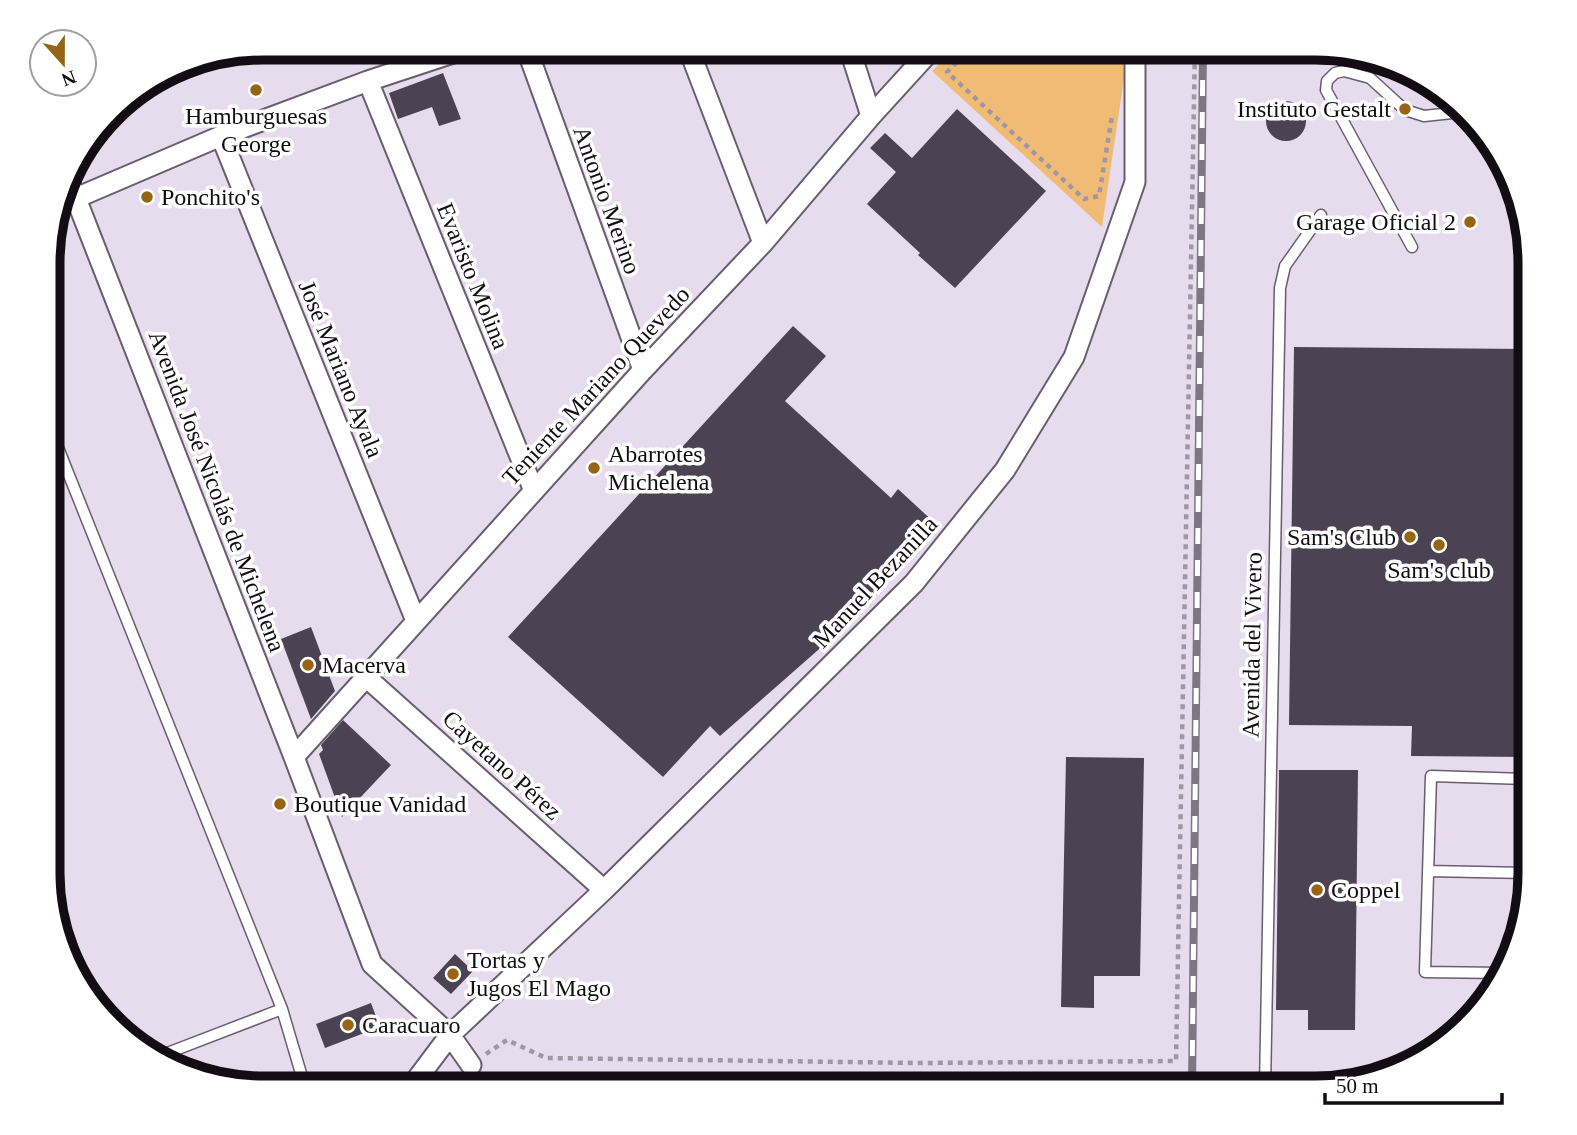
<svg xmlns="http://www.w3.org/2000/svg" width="1577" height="1135" font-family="'Times New Roman',serif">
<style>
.green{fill:#f0bc75}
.building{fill:#4c4352}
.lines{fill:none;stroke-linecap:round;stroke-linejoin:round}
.lane-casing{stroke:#685e6e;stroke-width:13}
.street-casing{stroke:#685e6e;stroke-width:23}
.path{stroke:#a097a4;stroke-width:4.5;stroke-dasharray:5 5;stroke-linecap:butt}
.lane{stroke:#fff;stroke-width:10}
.street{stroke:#fff;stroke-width:19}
.rail-casing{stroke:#7e7682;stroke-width:8}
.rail{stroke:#fff;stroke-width:5;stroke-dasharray:16;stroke-linecap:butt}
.poi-dot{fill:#956515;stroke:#fff;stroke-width:2.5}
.labels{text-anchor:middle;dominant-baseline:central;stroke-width:7;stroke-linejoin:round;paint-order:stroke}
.poi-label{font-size:24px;fill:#110d13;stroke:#fff;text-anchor:start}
.street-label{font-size:24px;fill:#110d13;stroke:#fff}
.rim{fill:none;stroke:#110d13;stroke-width:9}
</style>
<rect width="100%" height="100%" fill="#e7dced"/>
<path class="green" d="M956 48H1123L1124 78 1102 227 932 71Z"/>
<path class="building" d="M443 73 461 119 439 126 432 107 398 119 389 93Z
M1266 121a20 20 0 1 1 40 0a20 20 0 1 1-40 0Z
M957 109 1046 191 955 288 918 255 920 253 867 204 896 172 870 148 885 133 912 158Z
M793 326 826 356 785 401 891 498 898 489 937 525 834 636 720 736 710 726 663 777 508 637Z
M1294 347 1529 349V757L1411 756 1412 726 1289 725Z
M311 627 335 691 311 719 281 639Z
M343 720 391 765 342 817 319 754 323 750 321 745Z
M1066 757 1144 758 1140 976H1094V1008L1061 1007Z
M1279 770H1358L1355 1030H1308V1010H1276Z
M455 954 473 971 451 994 433 978Z
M371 1003 380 1027 325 1048 316 1024Z"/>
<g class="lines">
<defs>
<path id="lane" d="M1412 247 1326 90 1327 81 1335 73 1344 71 1370 78 1405 110 1424 116 1462 112
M49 425 282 1009 305 1087
M1428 871 1529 873
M1503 973 1425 972 1431 776 1529 779
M157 1057 282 1009
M1265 1088 1280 288 1285 266 1321 215"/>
<path id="street" d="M526 47 643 370
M688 47 763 243
M849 47 871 116
M368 81 534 491
M221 136 416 621
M68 178 294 757 372 964 450 1035 471 1065
M76 198 221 136 368 81 471 47
M366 677 604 890
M294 757 643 370 763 243 871 116 933 48
M411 1087 450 1035 604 890 914 583 1005 470 1074 357 1135 182V48"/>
</defs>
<use href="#lane" class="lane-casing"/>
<use href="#street" class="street-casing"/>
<path class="path" d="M971 48 947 72 1084 199 1099 196 1112 116
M486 1054 507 1040 546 1058 920 1063 1176 1061 1195 48"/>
<use href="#lane" class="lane"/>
<use href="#street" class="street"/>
<defs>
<path id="rail" d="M1192 1088 1203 48"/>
</defs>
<use href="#rail" class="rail-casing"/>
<use href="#rail" class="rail"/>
</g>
<g class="poi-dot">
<circle cx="256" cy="90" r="7"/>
<circle cx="1405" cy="109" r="7"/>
<circle cx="147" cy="197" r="7"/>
<circle cx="1470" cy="222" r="7"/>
<circle cx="594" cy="468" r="7"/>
<circle cx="1410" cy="537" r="7"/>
<circle cx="1439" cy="545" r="7"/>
<circle cx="308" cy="665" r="7"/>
<circle cx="280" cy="804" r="7"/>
<circle cx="1317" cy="890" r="7"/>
<circle cx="453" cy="974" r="7"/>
<circle cx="348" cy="1025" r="7"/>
</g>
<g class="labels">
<g class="poi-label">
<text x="1391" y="109" text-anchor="end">Instituto Gestalt</text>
<text x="256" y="116" text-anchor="middle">Hamburguesas<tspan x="256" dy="28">George</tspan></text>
<text x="161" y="197">Ponchito's</text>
<text x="1456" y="222" text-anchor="end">Garage Oficial 2</text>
<text x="608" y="454">Abarrotes<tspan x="608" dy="28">Michelena</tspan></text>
<text x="1396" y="537" text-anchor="end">Sam's Club</text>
<text x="1439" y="570" text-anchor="middle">Sam's club</text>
<text x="322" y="665">Macerva</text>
<text x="294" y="804">Boutique Vanidad</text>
<text x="1331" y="890">Coppel</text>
<text x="467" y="960">Tortas y<tspan x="467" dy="28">Jugos El Mago</tspan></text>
<text x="362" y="1025">Caracuaro</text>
</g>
<g class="street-label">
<text transform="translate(607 200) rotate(70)">Antonio Merino</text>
<text transform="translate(473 276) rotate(68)">Evaristo Molina</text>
<text transform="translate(341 369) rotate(68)">José Mariano Ayala</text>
<text transform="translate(596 386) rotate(-47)">Teniente Mariano Quevedo</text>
<text transform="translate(217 491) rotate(69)">Avenida José Nicolás de Michelena</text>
<text transform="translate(875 582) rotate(-47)">Manuel Bezanilla</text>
<text transform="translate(1252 645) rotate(-89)">Avenida del Vivero</text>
<text transform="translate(502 765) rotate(42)">Cayetano Pérez</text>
</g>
</g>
<path d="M0 0H1577V1135H0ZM263 60H1315A203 203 0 0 1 1518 263V873A203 203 0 0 1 1315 1076H263A203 203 0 0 1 60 873V263A203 203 0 0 1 263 60Z" fill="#fff" fill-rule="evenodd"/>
<path class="rim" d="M263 60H1315A203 203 0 0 1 1518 263V873A203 203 0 0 1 1315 1076H263A203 203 0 0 1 60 873V263A203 203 0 0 1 263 60Z"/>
<g transform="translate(63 63) rotate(159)"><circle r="33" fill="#ffffff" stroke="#a09ea1" stroke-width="2"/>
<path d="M0-5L12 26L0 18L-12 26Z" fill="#956515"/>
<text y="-10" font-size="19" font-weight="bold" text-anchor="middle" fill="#110d13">N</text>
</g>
<path d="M1325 1093v10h177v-10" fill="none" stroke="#110d13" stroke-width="3.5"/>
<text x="1336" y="1093" font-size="21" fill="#110d13" stroke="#ffffff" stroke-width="5" paint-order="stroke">50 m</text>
</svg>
